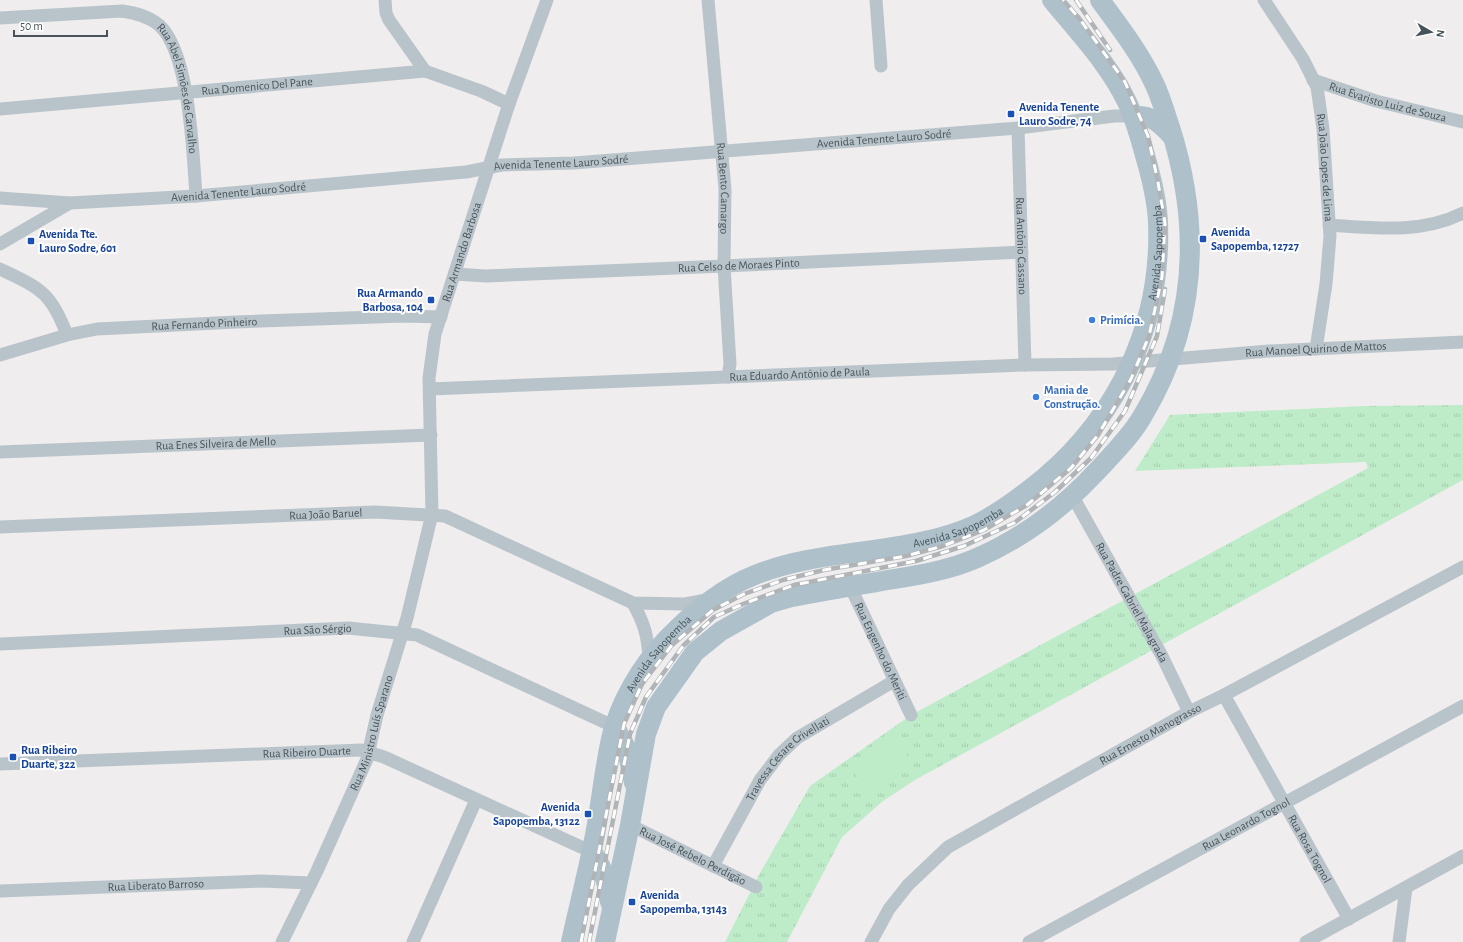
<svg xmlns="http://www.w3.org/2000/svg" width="1463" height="942" font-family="'Alegreya Sans',sans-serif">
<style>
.grass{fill:url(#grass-tufts)}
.pitch{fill:#beecc9}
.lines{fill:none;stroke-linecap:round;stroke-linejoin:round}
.minor{stroke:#b9c4ca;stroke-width:13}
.primary{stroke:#aec1cb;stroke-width:20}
.rail-casing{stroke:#b0b4b7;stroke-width:4.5}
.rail{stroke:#fff;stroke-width:3;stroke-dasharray:9;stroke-linecap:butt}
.transit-dot{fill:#1a4fb4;stroke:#fff;stroke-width:1.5}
.shop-dot{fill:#3f7fe0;stroke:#fff;stroke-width:1.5}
.labels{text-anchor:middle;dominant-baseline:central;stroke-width:4;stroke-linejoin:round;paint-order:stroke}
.street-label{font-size:12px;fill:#47535a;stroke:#fff}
.transit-label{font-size:12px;font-weight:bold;fill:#164399;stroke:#fff;text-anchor:start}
.shop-label{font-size:12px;font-weight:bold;fill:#366cbe;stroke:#fff;text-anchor:start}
</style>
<defs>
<pattern id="grass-tufts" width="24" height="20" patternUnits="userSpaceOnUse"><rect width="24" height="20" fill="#beecc9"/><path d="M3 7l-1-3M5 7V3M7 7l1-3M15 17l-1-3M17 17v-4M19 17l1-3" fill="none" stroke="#a5ccaf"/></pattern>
</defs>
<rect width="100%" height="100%" fill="#f0edee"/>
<path class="grass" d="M1463 405V480L915 780 883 801 842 837 787 942H725L760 873 810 786 911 715 1368 468 1366 462 1135 471 1170 415 1365 406Z"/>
<path class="pitch" d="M897 738 912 764 866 792 850 765Z"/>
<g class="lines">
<g class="minor">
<path d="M385 0 386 13 389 20 425 71"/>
<path id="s1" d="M708 0 725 189 724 266 730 364 728 377"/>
<path d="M876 0 881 66"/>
<path id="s2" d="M1264 0 1303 59 1317 87 1323 129 1330 236 1326 284 1316 349"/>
<path id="s3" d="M0 18 122 11C136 13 148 16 159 25 190 52 193 156 196 196"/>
<path id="s4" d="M1313 80 1376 101 1463 122"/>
<path id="s5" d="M0 109 425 71 481 91 509 104"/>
<path id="s6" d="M1018 128 1025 365"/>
<path d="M0 198 70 203"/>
<path d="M1329 225C1375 228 1421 234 1463 213"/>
<path id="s7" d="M0 244 70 203 196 196 466 172 502 165 574 163 1018 128 1114 116H1132"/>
<path d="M0 269C40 288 51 292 67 335"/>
<path id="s8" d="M455 274 486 276 724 266 1022 252"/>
<path id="s9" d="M0 355 67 335 97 329 236 322 404 316 441 317"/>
<path id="s10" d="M430 389 1025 365 1113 364 1269 351 1463 342"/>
<path id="s11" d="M0 452 431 435"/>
<path id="s12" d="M1072 495 1162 656 1189 712"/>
<path id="s13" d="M0 527 375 512 445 516 633 603 685 604 706 600"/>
<path id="s14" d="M850 586 911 715"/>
<path d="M633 603C644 623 648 636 649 659"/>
<path id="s15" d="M0 644 348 628 417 635 615 727"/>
<path id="s16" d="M1224 695 1349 919"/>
<path id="s17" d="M0 764 361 750 384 757 592 852"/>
<path id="s18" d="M630 825 756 887"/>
<path id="s19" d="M713 866 760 780 779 755 797 738 894 681"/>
<path id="s20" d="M0 891 262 881 311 883"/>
<path id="s21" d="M282 942 317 871 367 759 377 715 407 618 432 514 429 378 435 334 509 104 547 0"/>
<path d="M413 942 476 800"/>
<path id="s22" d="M871 942 889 909 908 885 948 847 1189 712 1224 695 1463 567"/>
<path id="s23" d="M1029 942 1463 706"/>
<path d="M1306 942 1463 856"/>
<path d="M1399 942 1406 888"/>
</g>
<g class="primary">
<path d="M1132 116C1151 114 1160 123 1172 136"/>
<path d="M615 727 627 750 634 783"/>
<path d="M592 852C603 867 608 883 610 902"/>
<path id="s24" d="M571 942C579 906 588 871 595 835 601 803 604 771 611 739 619 703 641 666 667 639 692 613 722 588 755 575 824 547 906 556 975 525 1000 513 1022 496 1044 478 1120 413 1162 323 1158 222 1157 201 1152 180 1146 159 1141 141 1136 122 1128 104 1110 65 1079 33 1052 0"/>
<path d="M605 942 630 825 646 734 656 707 695 652 721 631 771 603 792 597C820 592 849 586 877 582 911 576 945 572 977 558 1023 538 1064 507 1098 470 1113 454 1130 437 1142 417 1197 326 1202 228 1170 127 1165 113 1161 97 1154 83 1140 53 1119 26 1100 0"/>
</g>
<defs>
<path id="rail" d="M1076 0 1110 50
M581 942 624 724 642 684 672 645 713 610 744 594 783 580 824 570 906 556 943 546 984 530 1027 505 1071 468 1098 435 1131 379 1149 336 1162 277 1165 223 1158 182 1148 136 1125 82 1079 18 1063 0
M589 942 630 734 646 697 683 646 714 617 743 604 794 585 916 561 964 546 1014 523 1055 492 1091 458 1125 411 1157 336 1165 289"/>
</defs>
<use href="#rail" class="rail-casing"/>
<use href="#rail" class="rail"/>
</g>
<g class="transit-dot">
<rect x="1007" y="110" width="8" height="8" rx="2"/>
<rect x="1199" y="235" width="8" height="8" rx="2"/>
<rect x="27" y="237" width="8" height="8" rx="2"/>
<rect x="427" y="296" width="8" height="8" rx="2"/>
<rect x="9" y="753" width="8" height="8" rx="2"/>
<rect x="584" y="810" width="8" height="8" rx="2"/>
<rect x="628" y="898" width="8" height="8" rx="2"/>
</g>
<g class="shop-dot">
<circle cx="1092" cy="320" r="4"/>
<circle cx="1036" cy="397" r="4"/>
</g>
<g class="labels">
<g class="street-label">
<text stroke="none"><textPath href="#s5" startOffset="258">Rua Domenico Del Pane</textPath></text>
<text stroke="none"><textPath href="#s3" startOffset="230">Rua Abel Simões de Carvalho</textPath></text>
<text stroke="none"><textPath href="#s4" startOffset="78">Rua Evaristo Luiz de Souza</textPath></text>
<text stroke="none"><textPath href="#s7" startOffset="898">Avenida Tenente Lauro Sodré</textPath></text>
<text stroke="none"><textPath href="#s7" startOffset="574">Avenida Tenente Lauro Sodré</textPath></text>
<text stroke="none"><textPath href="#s2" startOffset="183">Rua João Lopes de Lima</textPath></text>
<text stroke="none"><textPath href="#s1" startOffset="189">Rua Bento Camargo</textPath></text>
<text stroke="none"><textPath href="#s7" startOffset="250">Avenida Tenente Lauro Sodré</textPath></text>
<text stroke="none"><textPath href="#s6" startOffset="118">Rua Antônio Cassano</textPath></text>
<text stroke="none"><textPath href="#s21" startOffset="722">Rua Armando Barbosa</textPath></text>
<text stroke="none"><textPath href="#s24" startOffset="1002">Avenida Sapopemba</textPath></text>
<text stroke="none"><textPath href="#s8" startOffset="284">Rua Celso de Moraes Pinto</textPath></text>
<text stroke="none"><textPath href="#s9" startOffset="208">Rua Fernando Pinheiro</textPath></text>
<text stroke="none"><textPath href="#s10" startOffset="887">Rua Manoel Quirino de Mattos</textPath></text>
<text stroke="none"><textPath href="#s10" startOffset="370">Rua Eduardo Antônio de Paula</textPath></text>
<text stroke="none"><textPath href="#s11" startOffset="216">Rua Enes Silveira de Mello</textPath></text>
<text stroke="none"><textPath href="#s13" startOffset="326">Rua João Baruel</textPath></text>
<text stroke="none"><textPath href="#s24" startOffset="642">Avenida Sapopemba</textPath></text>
<text stroke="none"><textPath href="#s12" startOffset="123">Rua Padre Gabriel Malagrada</textPath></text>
<text stroke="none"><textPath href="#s15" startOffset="318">Rua São Sérgio</textPath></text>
<text stroke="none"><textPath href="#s14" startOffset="72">Rua Engenho do Meriti</textPath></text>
<text stroke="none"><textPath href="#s24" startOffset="306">Avenida Sapopemba</textPath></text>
<text stroke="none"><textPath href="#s21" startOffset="228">Rua Ministro Luís Sparano</textPath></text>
<text stroke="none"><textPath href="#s22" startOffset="355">Rua Ernesto Manograsso</textPath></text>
<text stroke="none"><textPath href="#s17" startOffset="307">Rua Ribeiro Duarte</textPath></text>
<text stroke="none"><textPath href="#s19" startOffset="133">Travessa Cesare Crivellati</textPath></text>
<text stroke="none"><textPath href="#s23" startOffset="247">Rua Leonardo Tognol</textPath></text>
<text stroke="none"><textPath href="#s16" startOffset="176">Rua Rosa Tognol</textPath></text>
<text stroke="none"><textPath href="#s18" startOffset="70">Rua José Rebelo Perdigão</textPath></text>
<text stroke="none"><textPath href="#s20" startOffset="156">Rua Liberato Barroso</textPath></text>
</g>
<g class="transit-label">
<text x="1019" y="107">Avenida Tenente<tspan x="1019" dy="14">Lauro Sodre, 74</tspan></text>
<text x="1211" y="232">Avenida<tspan x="1211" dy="14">Sapopemba, 12727</tspan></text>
<text x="39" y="234">Avenida Tte.<tspan x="39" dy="14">Lauro Sodre, 601</tspan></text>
<text x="423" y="293" text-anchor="end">Rua Armando<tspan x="423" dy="14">Barbosa, 104</tspan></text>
<text x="21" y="750">Rua Ribeiro<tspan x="21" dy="14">Duarte, 322</tspan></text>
<text x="580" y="807" text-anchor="end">Avenida<tspan x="580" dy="14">Sapopemba, 13122</tspan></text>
<text x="640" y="895">Avenida<tspan x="640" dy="14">Sapopemba, 13143</tspan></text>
</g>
<g class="shop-label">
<text x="1100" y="320">Primícia.</text>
<text x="1044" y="390">Mania de<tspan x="1044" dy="14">Construção.</tspan></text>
</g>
</g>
<g transform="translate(1431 32) rotate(99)" stroke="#ffffff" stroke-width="3" paint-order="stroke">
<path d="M0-3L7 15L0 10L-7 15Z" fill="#47535a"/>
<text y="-6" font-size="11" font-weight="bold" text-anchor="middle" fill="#47535a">N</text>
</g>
<path d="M14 30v6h93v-6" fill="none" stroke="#47535a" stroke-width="2"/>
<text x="20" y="30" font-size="12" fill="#47535a" stroke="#ffffff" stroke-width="3" paint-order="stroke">50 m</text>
</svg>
